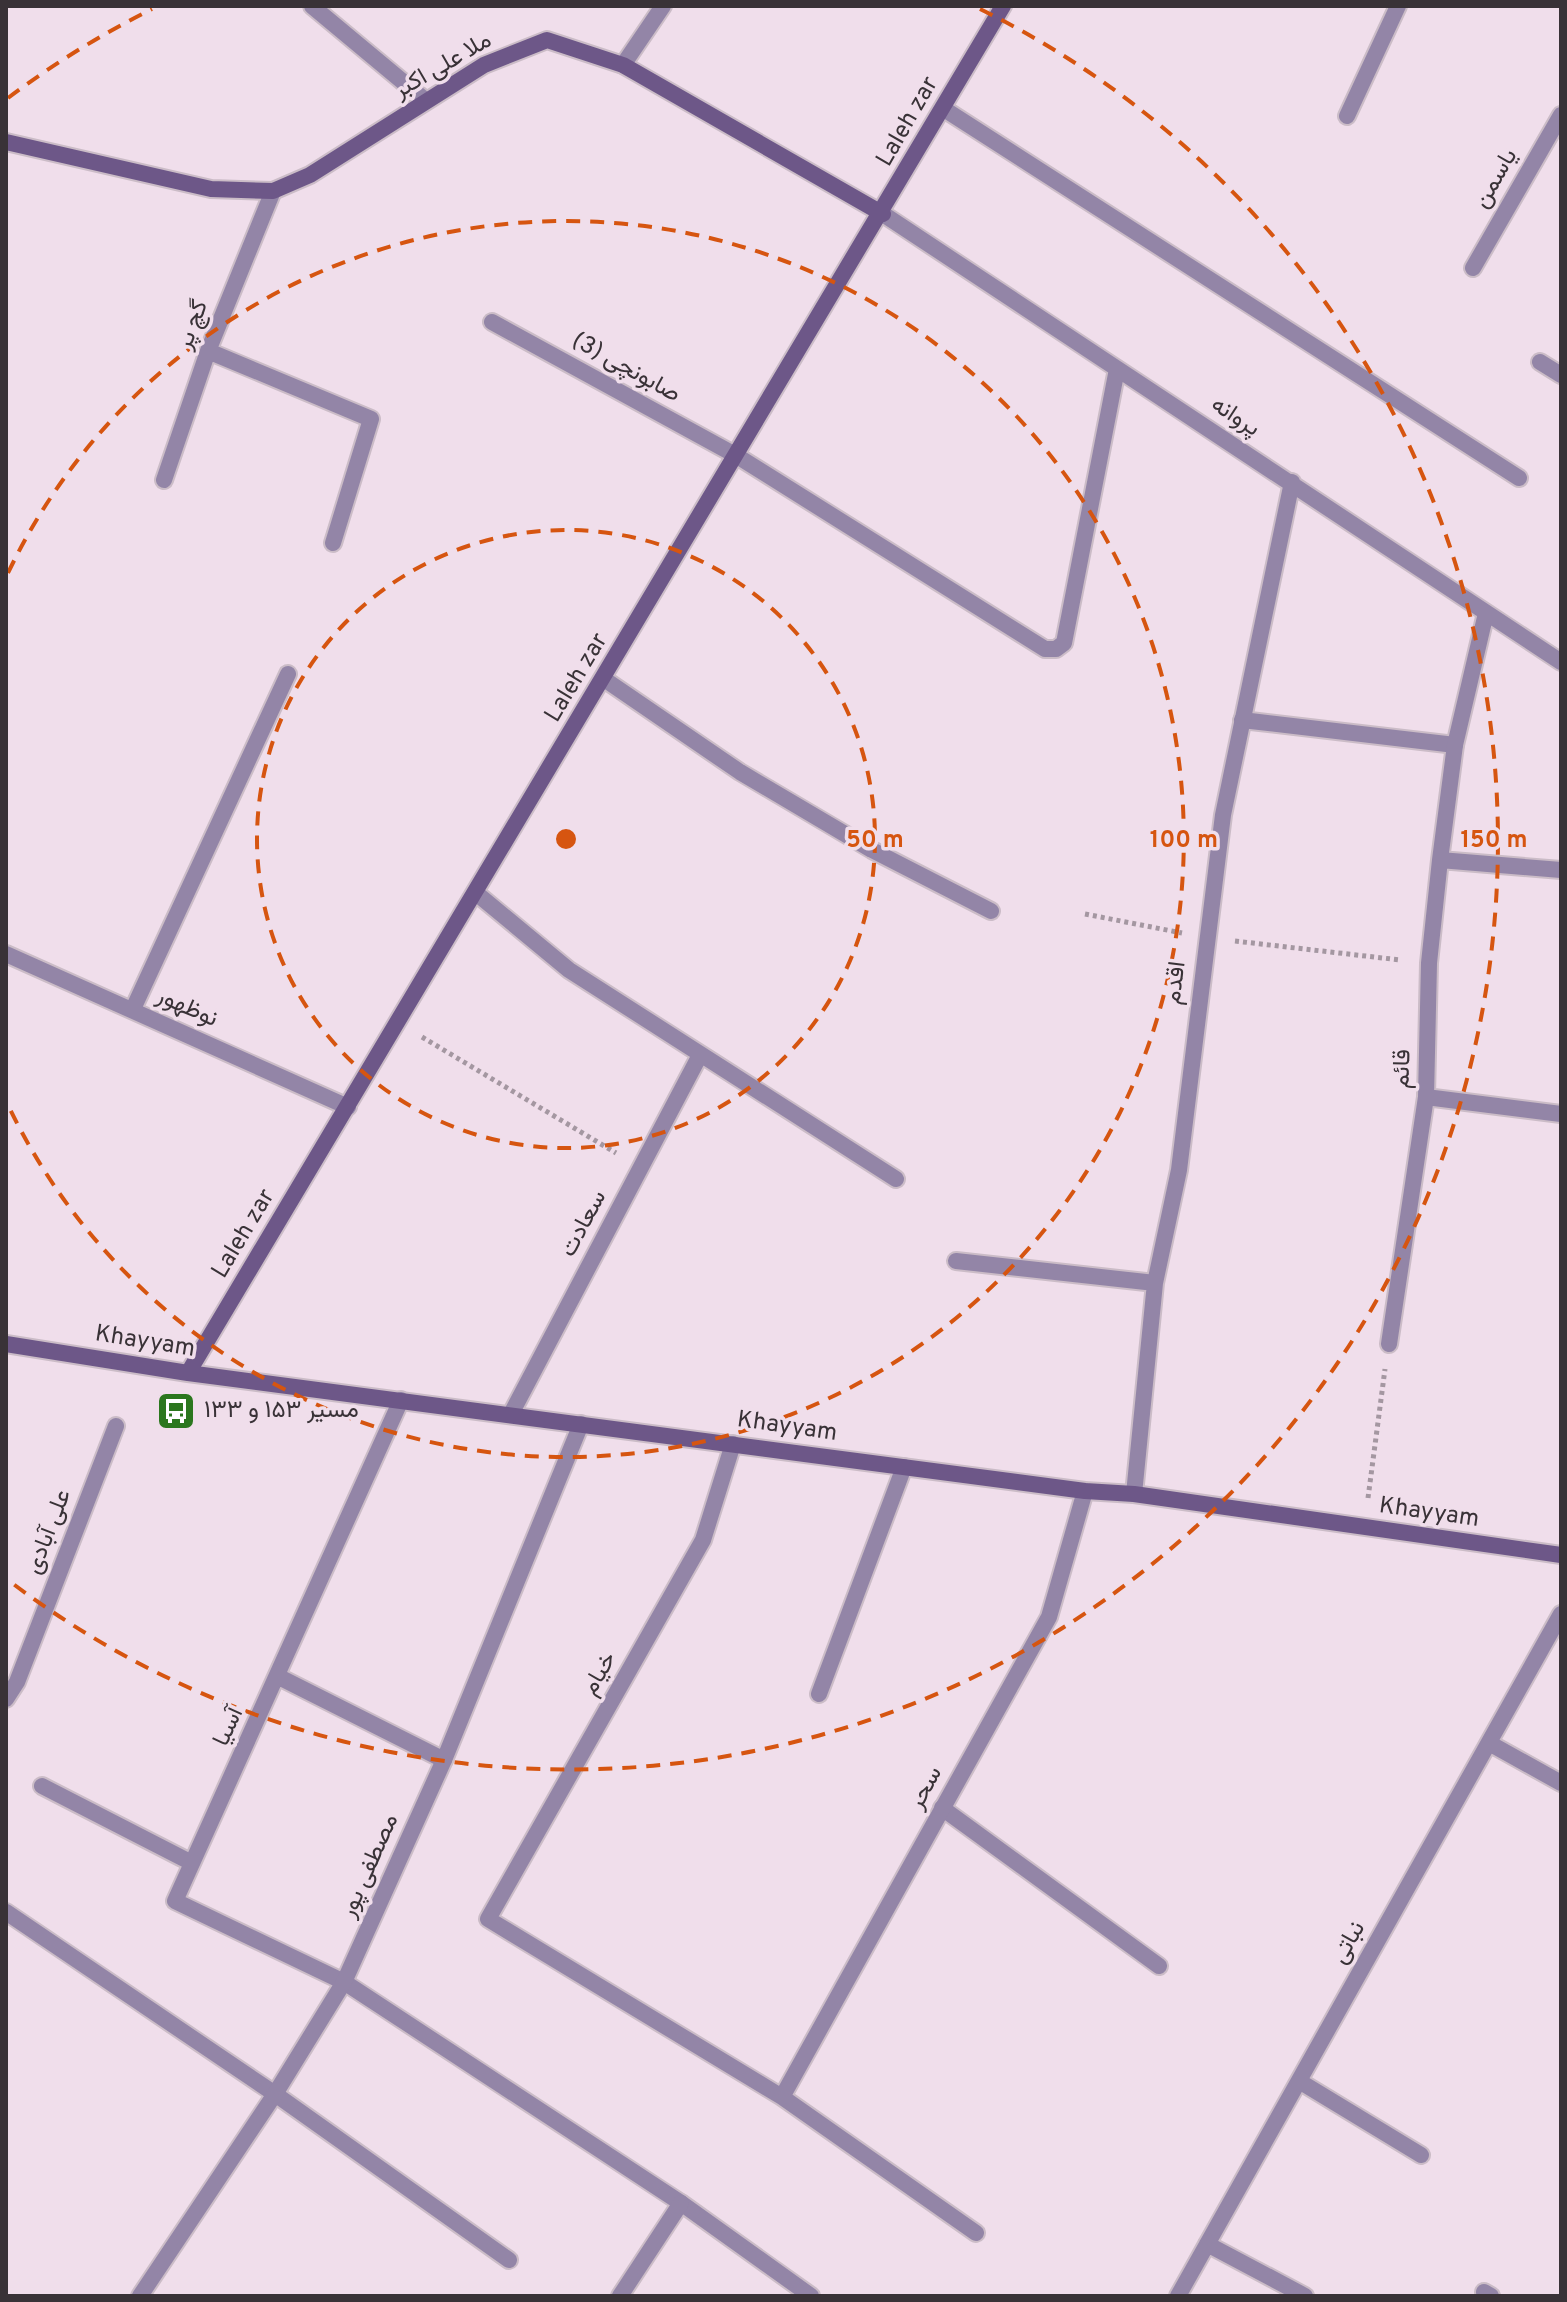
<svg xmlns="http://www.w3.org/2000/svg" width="1567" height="2302" font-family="Overpass,Vazirmatn,sans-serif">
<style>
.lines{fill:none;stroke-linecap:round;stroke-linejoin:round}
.lane-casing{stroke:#cbbcc7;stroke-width:20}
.street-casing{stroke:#cbbcc7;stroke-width:20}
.secondary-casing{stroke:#cbbcc7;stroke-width:20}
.path{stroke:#a497a1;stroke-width:5;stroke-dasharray:4 4;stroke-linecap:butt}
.lane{stroke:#9385a7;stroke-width:16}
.street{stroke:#9385a7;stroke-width:16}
.secondary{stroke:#6d5788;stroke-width:16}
.ring{fill:none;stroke:#d65510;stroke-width:4;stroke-dasharray:14 10}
.labels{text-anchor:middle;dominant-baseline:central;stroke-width:7;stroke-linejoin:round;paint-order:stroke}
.street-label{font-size:24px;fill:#393237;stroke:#f0deeb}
.poi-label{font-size:24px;fill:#393237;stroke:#f0deeb;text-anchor:start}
.centre{fill:#d65510;stroke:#f0deeb;stroke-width:4}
.ring-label{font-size:24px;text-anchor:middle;font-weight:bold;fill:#d65510;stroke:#f0deeb;stroke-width:7;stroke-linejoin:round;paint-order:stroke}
</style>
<rect width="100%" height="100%" fill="#f0deeb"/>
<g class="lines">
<defs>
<path id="lane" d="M623 65 663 6
M944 109 1519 478
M492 322 737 456
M1242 720 1455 745
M401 1400 175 1901 344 1982 681 2203 811 2296
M279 1677 444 1760
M42 1786 192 1863
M942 1808 1159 1966
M6 1912 275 2094 509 2260"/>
<path id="street" d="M312 6 426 101
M1347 116 1398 6
M883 214 1561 662
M1473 268 1561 115
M208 351 371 419 333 543
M1540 362 1561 375
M737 456 1045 649H1056L1064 643 1117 369
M164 480 208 351 273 191
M604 679 740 772 872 850 991 911
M1440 860 1561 870
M476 893 569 970 896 1179
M6 954 348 1107
M133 1009 288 674
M1426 1097 1561 1114
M956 1261 1155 1283
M1389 1344 1426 1097 1429 963 1440 860 1455 745 1486 613
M511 1414 700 1055
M733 1444 703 1540 488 1919 782 2097 976 2233
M1134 1494 1155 1283 1179 1170 1223 815 1292 482
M819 1694 904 1467
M6 1699 17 1682 116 1426
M1489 1743 1561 1783
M1299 2081 1421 2155
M782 2097 1049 1617 1085 1491
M1207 2244 1305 2296
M1484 2292 1491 2296
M140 2296 275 2094 344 1982 444 1760 581 1424
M620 2296 681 2203
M1178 2296 1561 1614"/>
<path id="secondary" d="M6 142 211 189 273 191 310 175 484 65 547 40 623 65 883 214
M6 1344 188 1373 1085 1491 1134 1494 1561 1555
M188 1373 1003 6"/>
</defs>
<use href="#lane" class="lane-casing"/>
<use href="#street" class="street-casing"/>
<use href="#secondary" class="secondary-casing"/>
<path class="path" d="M1085 914 1182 933
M1235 941 1400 960
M422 1037 616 1153
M1368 1498 1385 1369"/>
<use href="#lane" class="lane"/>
<use href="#street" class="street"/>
<use href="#secondary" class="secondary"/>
</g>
<g class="ring">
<circle cx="566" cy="839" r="309"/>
<path d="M8 573A618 618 0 1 1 8 1105"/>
<path d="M8 98A928 928 0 0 1 152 9M980 9A928 928 0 1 1 8 1580"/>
</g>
<defs>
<symbol id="bus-square" viewBox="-11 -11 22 22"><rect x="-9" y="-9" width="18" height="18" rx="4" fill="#2b771e" stroke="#f0deeb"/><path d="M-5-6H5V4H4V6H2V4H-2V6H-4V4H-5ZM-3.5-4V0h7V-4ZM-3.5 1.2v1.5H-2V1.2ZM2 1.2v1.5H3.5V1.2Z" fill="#fff"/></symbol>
</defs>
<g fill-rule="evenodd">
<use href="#bus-square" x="154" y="1389" width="44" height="44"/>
</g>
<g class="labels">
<g class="street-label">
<text transform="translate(443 66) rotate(-30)">ملا علی اکبر</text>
<text transform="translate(908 122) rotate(-60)">Laleh zar</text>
<text transform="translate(1496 179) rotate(-60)">یاسمن</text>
<text transform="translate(193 325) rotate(-69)">گچ پر</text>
<text transform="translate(626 368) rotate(29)">صابونچی (3)</text>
<text transform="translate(1235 417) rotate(33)">پروانه</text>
<text transform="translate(577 678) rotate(-59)">Laleh zar</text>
<text transform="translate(1176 983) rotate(-83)">اقدم</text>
<text transform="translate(187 1008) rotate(24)">نوظهور</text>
<text transform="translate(1403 1069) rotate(-88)">قائم</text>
<text transform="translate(584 1224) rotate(-62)">سعادت</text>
<text transform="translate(244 1234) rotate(-59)">Laleh zar</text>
<text transform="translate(145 1342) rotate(9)">Khayyam</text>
<text transform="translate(787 1427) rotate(8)">Khayyam</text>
<text transform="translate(1429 1513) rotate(8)">Khayyam</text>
<text transform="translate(49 1532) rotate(-69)">علی آبادی</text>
<text transform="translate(600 1674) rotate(-60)">خیام</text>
<text transform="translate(229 1727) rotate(-65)">آسیا</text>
<text transform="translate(926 1788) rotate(-61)">سحر</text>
<text transform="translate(370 1866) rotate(-66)">مصطفی پور</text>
<text transform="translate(1349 1943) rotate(-61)">نباتی</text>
</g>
<g class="poi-label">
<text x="204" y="1411">مسیر ۱۵۳ و ۱۳۳</text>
</g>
</g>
<circle cx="566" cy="839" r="12" class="centre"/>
<g class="ring-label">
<text x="875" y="847">50 m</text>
<text x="1184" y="847">100 m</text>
<text x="1494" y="847">150 m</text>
</g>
<rect width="1567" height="2302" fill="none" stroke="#393237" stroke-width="16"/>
</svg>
